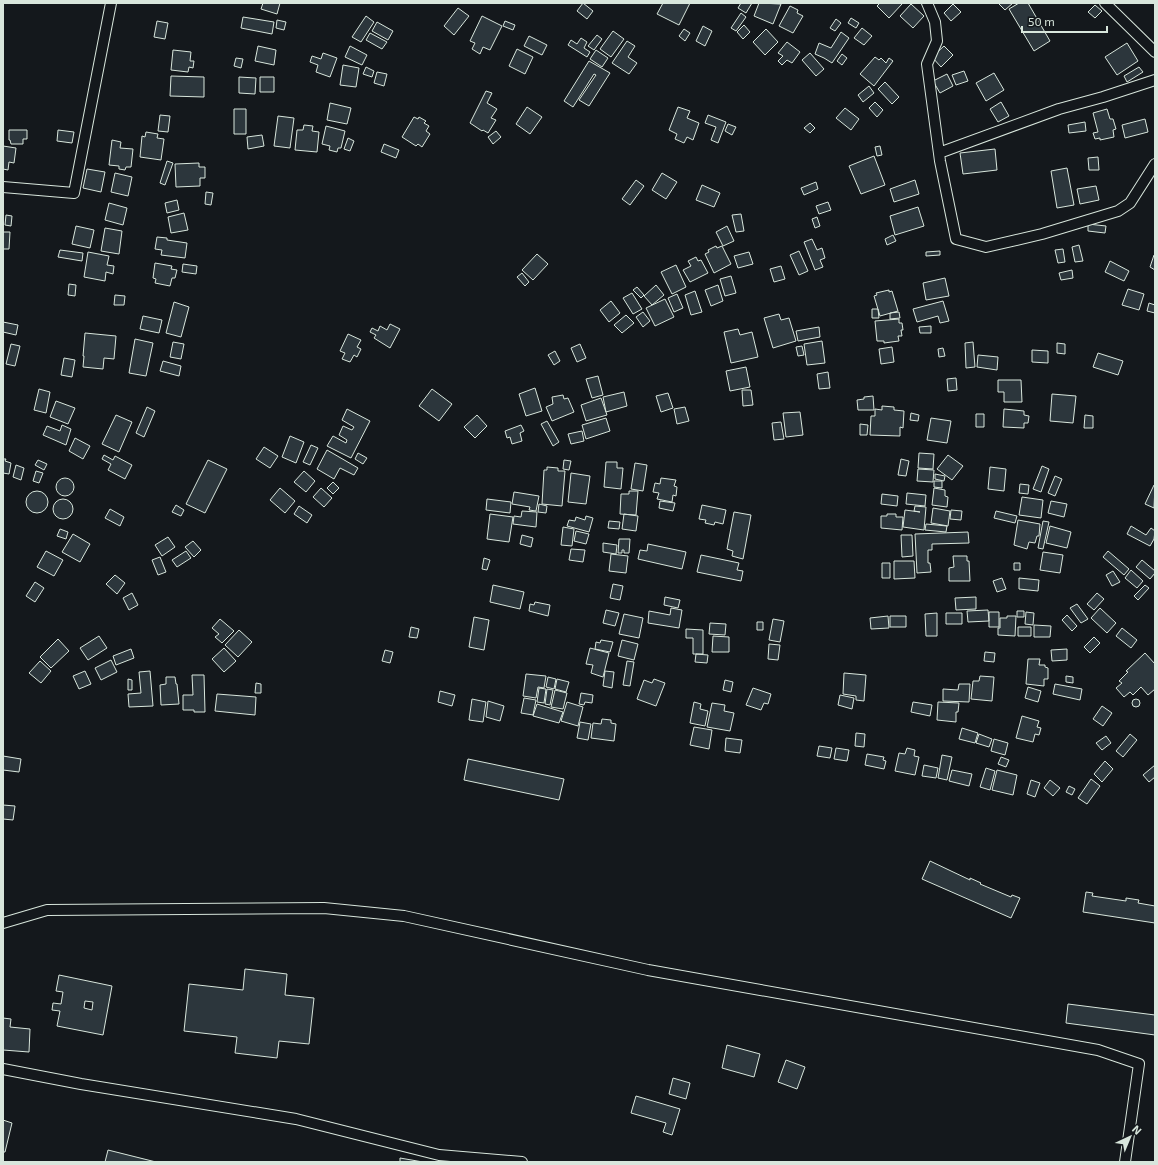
<svg xmlns="http://www.w3.org/2000/svg" width="1158" height="1165" font-family="'Exo 2',sans-serif">
<style>
.building{fill:#2c363c;stroke:#d8e6dc;fill-rule:evenodd}
.lines{fill:none;stroke-linecap:round;stroke-linejoin:round}
.minor-casing{stroke:#d8e6dc;stroke-width:12}
.minor{stroke:#14181c;stroke-width:10}
</style>
<rect width="100%" height="100%" fill="#14181c"/>
<path class="building" d="M263 3H280L277 14 261 9Z
M583 3 593 11 587 19 577 11Z
M663 3H690L679 25 657 14Z
M741 3H752L746 13 738 8Z
M759 3 781 4 773 24 754 16Z
M880 3H901L902 4 889 18 877 6Z
M999 3H1013L1005 10 999 4Z
M1019 3H1028L1050 41 1034 51 1009 9Z
M911 4 924 16 913 28 900 16Z
M953 4 961 12 951 21 944 13Z
M1095 5 1102 11 1095 18 1088 12Z
M790 6 798 10 797 13 803 16 793 33 779 26Z
M458 8 469 16 454 35 444 26Z
M741 13 746 17 736 31 731 28Z
M366 16 374 22 361 42 352 37Z
M482 16 502 26 490 50 483 47 480 54 472 49 475 43 470 41Z
M243 17 274 22 272 34 241 28Z
M851 18 859 23 856 28 848 23Z
M836 19 841 23 835 31 830 28Z
M277 20 286 22 284 30 276 28Z
M157 21 168 23 165 39 154 37Z
M505 21 515 25 513 30 503 26Z
M377 22 393 31 388 40 372 31Z
M744 25 750 32 743 39 737 32Z
M703 26 712 31 705 46 696 41Z
M862 28 872 36 864 45 854 38Z
M684 29 690 33 685 41 679 36Z
M766 29 778 42 765 55 753 42Z
M613 31 624 39 611 57 600 49Z
M841 32 849 38 832 63 824 58 815 54 819 43 831 48Z
M370 33 387 42 382 49 366 40Z
M597 35 602 39 594 50 588 46Z
M529 36 547 45 542 55 524 46Z
M581 38 587 42 584 48 590 52 587 57 568 45 571 40 577 44Z
M627 41 635 46 628 57 637 63 629 74 612 63Z
M787 42 800 52 792 63 787 60 782 65 778 61 783 56 778 53Z
M1127 43 1138 61 1117 75 1105 57Z
M258 46 276 50 274 65 255 61Z
M350 46 367 55 362 65 345 57Z
M944 46 953 55 941 67 932 57Z
M517 49 533 57 525 74 509 66Z
M173 50 191 52 190 61H194L193 68 189 67 188 72 171 70Z
M596 50 608 58 602 67 590 59Z
M323 53 337 58 330 77 316 72 318 65 310 62 312 56 321 59Z
M810 53 824 69 816 76 802 60Z
M842 54 847 58 842 65 837 61Z
M875 57 879 60 881 58 886 63 889 58 893 61 874 86 860 74Z
M236 58 243 59 241 68 234 66Z
M589 61 610 73 589 106 579 100 596 75 594 74 573 107 564 101Z
M343 65 359 68 356 87 340 85Z
M366 67 374 71 372 77 363 74Z
M1139 67 1143 72 1127 82 1124 76Z
M964 71 968 81 956 85 952 75Z
M377 72 387 74 384 86 374 83Z
M994 73 1004 90 986 101 976 83Z
M947 74 953 86 940 93 933 81Z
M171 76 204 77V97L170 96Z
M239 77 256 78 255 94 239 93Z
M260 77H274V92H260Z
M885 82 899 97 892 104 878 89Z
M869 86 874 93 863 102 858 95Z
M486 91 492 93 487 103 497 109 491 118 496 120 488 133 483 130 482 131 470 123Z
M875 102 883 110 877 117 869 108Z
M1001 102 1009 116 998 122 990 109Z
M330 103 351 108 347 124 327 120Z
M527 107 542 117 530 134 516 124Z
M678 107 690 111 687 118 699 123 693 140 687 137 684 143 675 139 677 134 669 130Z
M845 108 859 119 851 130 836 118Z
M234 109H246V134H234Z
M1107 109 1110 119H1113L1116 129 1113 130 1114 137 1100 140V138L1095 139 1093 133 1098 132 1093 113Z
M160 115 170 116 168 132 158 131Z
M708 115 726 122 718 143 711 140 716 127 705 123Z
M278 116 294 118 290 148 274 146Z
M414 117 418 119 419 117 426 121 424 123 429 126 426 131 430 134 422 147 418 144 416 146 402 137Z
M1145 119 1148 132 1125 138 1122 125Z
M1085 122 1086 131 1069 133 1068 125Z
M810 123 815 128 810 133 804 128Z
M728 124 736 127 732 135 725 131Z
M304 125 313 126 312 131 319 132 317 152 295 150 297 130H303Z
M326 126 345 131 341 148H338L337 152 329 150 330 146 322 144Z
M9 130H27V139H23V144H11L10 140H9Z
M58 130 74 132 72 143 57 141Z
M496 131 501 137 493 144 488 137Z
M146 132 158 134 157 138 164 139 161 160 140 157 142 136 145 137Z
M262 135 264 146 248 149 247 137Z
M348 138 354 141 350 151 344 149Z
M112 140 121 142 120 148 133 149 131 167H126L125 170 119 169V166L109 165Z
M384 144 399 150 396 158 381 152Z
M3 146 16 148 14 163 9 162 8 170 3 169Z
M880 146 882 155 877 156 875 147Z
M995 149 997 170 963 174 960 153Z
M874 156 885 185 861 194 849 166Z
M1098 157 1099 170H1089L1088 158Z
M167 161 173 163 165 185 160 183Z
M199 163V167H205V178H200V186L176 187 175 164Z
M1067 168 1074 205 1057 208 1051 171Z
M87 169 105 172 101 192 83 188Z
M115 173 132 177 128 196 111 192Z
M662 173 677 182 666 199 652 190Z
M636 180 644 186 630 205 622 199Z
M915 180 919 194 894 202 890 189Z
M816 182 818 189 804 195 801 188Z
M702 185 720 193 714 207 696 200Z
M1096 186 1099 200 1080 204 1077 189Z
M206 192 213 193 211 205 205 204Z
M177 200 179 210 167 213 165 203Z
M828 202 831 210 819 214 816 206Z
M109 203 127 208 123 225 105 220Z
M918 207 924 226 895 235 890 216Z
M184 213 188 230 171 233 168 217Z
M741 214 744 231 736 232 732 215Z
M6 215 12 216 11 226 5 225Z
M817 217 820 226 815 228 812 219Z
M1088 224 1106 226 1105 233 1088 231Z
M76 226 94 230 90 248 72 244Z
M727 226 734 241 723 246 716 232Z
M105 228 122 231 119 254 101 251Z
M3 232H10L9 249H3Z
M893 235 896 241 887 245 885 239Z
M157 237 167 238V240L187 243 185 258 161 255 162 250 155 249Z
M812 239 817 250 822 248 825 258 820 260 823 267 815 270 804 242Z
M1079 245 1083 261 1075 262 1072 247Z
M716 246 717 248 722 246 731 264 714 273 705 254 709 252 708 250Z
M1063 249 1065 262 1058 263 1055 250Z
M60 250 83 253 82 261 58 257Z
M799 251 808 271 799 275 790 255Z
M940 251V255L926 256V252Z
M88 252 109 256 107 265 114 266 113 274 106 272 105 281 84 277Z
M749 252 753 264 738 268 734 256Z
M537 254 548 264 533 280 522 270Z
M1154 255H1155V270L1150 267Z
M696 257 698 261 701 260 708 273 690 282 683 270 691 266 688 261Z
M1110 261 1129 271 1124 281 1105 272Z
M155 263 172 266 171 269 177 270 175 278H172L170 286 155 283 156 279 153 278Z
M183 264 197 266 196 274 182 272Z
M676 265 686 287 672 294 661 272Z
M781 266 785 279 774 282 770 269Z
M1072 270 1073 278 1061 280 1059 273Z
M522 273 529 282 525 286 517 277Z
M731 276 736 293 725 296 720 279Z
M945 278 949 296 926 300 923 283Z
M69 284 76 285 75 296 68 295Z
M656 285 664 295 652 305 644 296Z
M718 285 723 301 711 306 705 290Z
M637 287 644 295 641 298 633 290Z
M1128 289 1144 294 1139 310 1122 305Z
M889 290V292L892 291 898 311 880 316 874 296 877 295 876 293Z
M695 291 702 312 691 315 685 295Z
M632 293 642 309 633 314 623 298Z
M677 294 683 308 674 312 668 298Z
M115 295 125 296 124 305H114Z
M665 299 674 317 655 326 646 308Z
M611 301 620 313 609 322 600 310Z
M943 301 949 321 940 323 938 316 917 322 913 309Z
M174 302 189 307 181 337 166 333Z
M1149 303 1155 305V313L1147 311Z
M872 309H878L879 318H872Z
M643 312 650 321 643 327 636 317Z
M899 312 900 318 890 319V313Z
M779 314 781 320 789 318 796 341 773 348 764 318Z
M626 315 634 323 622 333 614 325Z
M143 316 162 320 159 333 140 329Z
M899 319V323H902L903 330H901L902 336H898L899 341 884 343V341H877L875 321Z
M3 322 18 325 16 335 3 332Z
M390 324 400 329 390 348 374 338 376 335 370 332 372 328 378 331 380 326 387 330Z
M931 326V333H920L919 327Z
M819 327 820 337 798 341 796 331Z
M738 329 740 335 752 332 758 357 731 363 724 332Z
M85 333 116 336 114 359 104 358 103 369 83 367 84 356H83Z
M348 334 361 340 357 347 361 349 357 357 354 355 350 362 342 359 345 353 340 351Z
M135 339 153 343 146 376 129 373Z
M822 341 825 363 807 365 804 344Z
M173 342 184 344 181 359 170 357Z
M973 342 975 367 966 368 965 343Z
M1057 343 1065 344V354L1057 353Z
M11 344 20 346 15 366 6 364Z
M580 344 586 358 577 362 571 348Z
M802 346 804 355 798 356 796 347Z
M892 347 894 362 881 364 879 349Z
M943 348 945 356 939 357 938 349Z
M1032 350 1048 351V363L1032 362Z
M555 351 560 361 554 365 548 355Z
M1098 353 1123 361 1118 375 1093 367Z
M978 355 998 357 997 370 977 367Z
M64 358 75 360 72 377 61 375Z
M163 361 181 366 179 376 160 371Z
M746 367 750 387 730 391 726 371Z
M828 372 830 388 819 389 817 374Z
M598 376 603 395 592 398 586 379Z
M956 378 957 390 948 391 947 379Z
M998 380H1021L1022 402H1004V392H998Z
M535 388 542 411 526 416 519 394Z
M39 389 50 392 46 413 34 410Z
M432 389 452 404 439 421 419 406Z
M742 390H751L753 405 743 406Z
M624 392 627 406 606 412 603 397Z
M668 393 673 408 661 412 656 396Z
M1052 394 1076 396 1073 423 1050 421Z
M563 395 564 399 568 398 574 412 552 421 546 407 553 404 552 397Z
M873 396 874 410H858L857 400 864 399V397Z
M601 398 607 415 586 421 581 405Z
M56 401 75 408 68 424 50 417Z
M882 406 894 407V410L904 411 903 428 900 427V436L870 435 871 416H875V409L882 410Z
M147 407 155 411 144 437 136 433Z
M685 407 689 421 677 424 674 409Z
M347 409 370 421 351 458 327 446 333 436 346 443 347 440 339 435 343 426 352 430 354 427 342 420Z
M1004 409 1024 411V415L1029 416 1028 423H1024V428L1003 427Z
M800 412 803 435 786 437 783 413Z
M911 413 919 415 918 421 910 420Z
M976 414H984V427H976Z
M116 415 132 422 119 452 102 444Z
M477 415 487 426 475 438 464 427Z
M1085 415 1093 416V428H1084Z
M606 418 610 431 586 439 582 425Z
M931 418 951 421 947 443 927 440Z
M547 421 559 442 553 446 541 424Z
M781 422 784 439 774 440 772 423Z
M860 424 868 425 867 435H860Z
M62 425 71 429 66 445 43 435 47 426 60 431Z
M521 425 524 431 520 433 522 441 512 444 510 437 507 438 505 431Z
M582 431 584 441 571 444 568 434Z
M290 436 304 442 296 463 282 457Z
M75 438 90 446 83 459 69 451Z
M311 445 318 448 310 465 303 462Z
M264 447 278 456 270 468 256 459Z
M327 450 358 468 354 475 340 468 334 479 317 469Z
M358 453 367 458 363 464 355 459Z
M919 453 934 454 933 469 918 468Z
M104 455 113 460 115 456 132 465 125 479 108 470 111 464 102 459Z
M948 455 963 466 952 480 937 469Z
M3 459H6L5 461 11 463 9 474 3 473Z
M901 459 909 461 906 476 898 475Z
M38 460 47 464 44 470 35 465Z
M208 460 227 469 205 513 186 504Z
M564 460 571 461 569 470 563 469Z
M606 462H617V468H623L621 489 604 487Z
M635 463 647 465 643 491 631 489Z
M16 465 24 468 21 480 13 477Z
M1042 466 1049 469 1041 492 1033 489Z
M547 467 558 468V471H565L562 506 542 504 544 470H547Z
M990 467 1006 469 1004 491 988 489Z
M918 469 934 470 933 482 917 481Z
M36 471 43 473 39 483 33 481Z
M304 471 315 481 306 492 294 482Z
M571 473 590 476 586 504 568 502Z
M935 474 945 476 944 481 935 479Z
M1055 476 1062 479 1055 496 1048 493Z
M661 478 676 480 674 486 677 487 676 496 673 495 672 502 657 499 659 493 653 492 655 483 660 484Z
M56 487a9 9 0 1 1 18 0a9 9 0 1 1-18 0Z
M934 481H942V488L934 487Z
M333 482 339 488 333 494 327 488Z
M1020 484 1029 485 1028 494 1019 493Z
M1154 485 1155 486 1154 508 1145 504Z
M280 488 295 501 285 513 270 500Z
M321 488 332 498 324 507 313 497Z
M934 488 945 490V496L948 497 947 507 932 505Z
M26 502a11 11 0 1 1 22 0a11 11 0 1 1-22 0Z
M629 491H638L636 515 620 514 621 494H629Z
M514 492 539 496 536 511 529 510 530 507 512 504Z
M907 493 926 495 925 506 906 504Z
M882 494 898 496 897 506 881 504Z
M1022 497 1043 500 1041 518 1019 515Z
M487 499 511 502 510 513 486 510Z
M53 509a10 10 0 1 1 20 0a10 10 0 1 1-20 0Z
M660 501 675 503 673 511 659 508Z
M1051 501 1067 504 1064 517 1048 513Z
M539 504 547 506 546 513 538 512Z
M176 505 184 510 181 516 172 512Z
M702 505 726 510 723 524 715 522 714 525 705 523 706 520 699 519Z
M299 506 312 515 307 523 294 514Z
M915 506 926 507 924 530 903 527 905 510 920 512 914 511Z
M933 508 950 511 948 526 931 523Z
M110 509 124 517 120 526 105 518Z
M951 510 962 511 961 520 950 519Z
M522 511 537 512 536 527 513 524 514 516 521 517Z
M996 511 1017 516 1015 523 994 518Z
M734 512 751 515 743 559 732 556 733 551 727 549Z
M490 514 513 517 509 542 487 539Z
M624 514 638 516 636 531 622 529Z
M887 514H896V517H903L902 530 881 528V516H887Z
M586 516 593 518 589 532 567 526 569 520 575 521 576 517 585 520Z
M1018 520 1040 524 1039 536H1037L1035 543 1029 542 1027 549 1014 545Z
M609 521 620 522 619 529 608 528Z
M1043 521 1049 522 1043 549 1038 548Z
M926 524 947 526 946 532 925 530Z
M1050 526 1071 532 1067 548 1046 543Z
M1131 526 1146 535 1151 528 1155 531 1154 539 1150 546 1127 534Z
M563 527 574 529 572 546 561 545Z
M60 529 68 532 66 539 57 536Z
M576 531 589 534 586 544 574 541Z
M968 532 969 543 932 544V550H928V563H930L931 572 917 573 915 534Z
M73 534 90 544 80 562 62 552Z
M522 535 533 538 531 547 520 544Z
M901 535H912L913 556 902 557Z
M168 537 175 547 162 556 155 545Z
M619 539H630L629 553H624V550H622V553H618Z
M193 541 201 550 194 557 185 547Z
M603 543 617 545 616 554 603 552Z
M648 544 686 552 682 569 638 559 640 550 647 551Z
M571 549 585 550 583 562 569 560Z
M46 551 63 560 54 576 37 567Z
M186 551 191 558 177 567 172 560Z
M1108 551 1129 569 1124 575 1103 557Z
M1043 552 1063 555 1060 573 1040 570Z
M611 554 628 556 626 573 609 571Z
M701 555 739 563 737 570 743 571 741 581 697 572Z
M953 556H967V561H969L970 581H949V568L954 567Z
M160 557 166 572 158 575 152 560Z
M484 558 490 560 487 570 482 569Z
M1142 560 1155 571V573L1150 579 1136 567Z
M894 561H914L915 578 894 579Z
M882 563H890V578H882Z
M1014 563H1020V570H1014Z
M1131 570 1143 581 1137 588 1125 578Z
M1113 571 1120 582 1112 586 1106 575Z
M115 575 125 583 117 594 106 584Z
M1002 578 1006 589 997 592 993 581Z
M1019 578 1039 580 1038 591 1019 589Z
M35 582 44 588 35 602 26 596Z
M613 584 623 586 620 600 610 598Z
M493 585 524 592 520 609 490 602Z
M1145 585 1149 588 1138 600 1134 596Z
M132 593 138 605 129 610 123 598Z
M1097 593 1104 599 1094 610 1087 604Z
M665 597 680 600 678 608 664 605Z
M976 597V609L956 610 955 598Z
M535 602 550 605 548 616 529 611 530 604 534 605Z
M1077 604 1088 619 1081 623 1070 608Z
M671 608 682 610 679 628 648 623 649 611 670 615Z
M1100 608 1116 623 1107 633 1091 618Z
M606 610 619 613 615 626 603 623Z
M988 610 989 621 968 622 967 611Z
M1017 611H1024V617H1017Z
M989 612H999V627H989Z
M1026 612 1034 613 1033 625 1025 624Z
M937 613V636H926L925 614Z
M946 613H962V624H946Z
M624 614 643 618 639 638 619 634Z
M1067 615 1077 626 1072 631 1062 620Z
M888 616 889 628 871 629 870 618Z
M890 616H906V627H890Z
M1007 616H1016L1015 636 998 635V628H1000V618H1007Z
M474 617 489 620 484 650 469 647Z
M220 619 234 631 222 643 215 637 219 634 212 628Z
M773 619 784 621 780 642 769 640Z
M757 622H763V630H757Z
M710 623 726 624 725 635 709 634Z
M1034 625 1051 626 1050 637H1034Z
M411 627 419 629 417 638 409 637Z
M1018 627H1031V636H1018Z
M1122 628 1137 640 1131 648 1116 636Z
M686 629 703 630V654H693V638H686Z
M239 630 252 642 238 657 225 645Z
M99 636 107 648 88 660 80 648Z
M713 636 729 637V652H712Z
M1094 637 1100 643 1090 653 1084 647Z
M58 639 69 651 51 668 40 657Z
M601 640 613 642 610 652 595 649 596 642 600 643Z
M622 640 638 644 634 660 618 656Z
M769 644 780 645 778 660 768 659Z
M224 648 236 661 224 672 212 659Z
M590 648 609 653 603 677 591 673 593 665 586 664Z
M131 649 134 658 116 665 113 656Z
M1067 649V660L1052 661 1051 650Z
M385 650 393 652 390 663 382 661Z
M985 652 995 653 994 662 984 661Z
M1145 653 1155 664V689L1148 695 1141 687 1133 695 1130 692 1124 697 1116 688 1122 683 1119 681 1128 672 1126 671Z
M696 654 708 655 707 663 695 662Z
M1028 659H1040L1039 665H1045V667L1048 668V679H1044V686L1026 684Z
M111 660 117 672 101 680 95 668Z
M40 661 51 671 41 683 29 673Z
M627 661 634 662 630 686 623 685Z
M85 671 91 684 79 689 73 676Z
M150 671 153 706 129 707 128 694 141 693 139 672Z
M605 671 614 672 612 688 603 686Z
M844 673 866 675 864 701 856 700V696L843 694Z
M526 674 546 676 544 688 538 687 536 698 523 696Z
M192 675H204L205 712H194V710H183V695H193Z
M980 676 994 677 992 701 971 699 973 681H979Z
M1066 676 1073 677V683L1066 682Z
M166 677H175L176 684H177L179 704 161 705 160 685 166 684Z
M548 677 556 679 554 689 546 687Z
M128 679 132 680V690H128Z
M557 679 569 682 566 692 555 689Z
M654 679 665 683 656 706 637 699 644 680 652 683Z
M725 680 733 682 731 692 723 690Z
M256 683 261 684V693H255Z
M959 684H970L969 702 943 701V689L958 690Z
M1055 684 1082 689 1080 700 1053 694Z
M1028 687 1041 691 1038 702 1025 698Z
M539 688 546 689 544 703 537 702Z
M753 688 771 694 768 704 764 703 761 710 746 705Z
M547 689 553 690 550 705 545 704Z
M555 690 567 693 563 709 551 707Z
M440 691 455 695 452 706 438 702Z
M581 693 593 695 592 703 585 702 584 705 579 704Z
M217 694 256 697 255 715 215 711Z
M840 695 854 698 852 709 838 705Z
M524 698 536 700 533 715 521 713Z
M1132 703a4 4 0 1 1 8 0a4 4 0 1 1-8 0Z
M472 699 486 702 483 722 469 720Z
M488 701 504 706 500 721 486 717Z
M567 702 583 707 578 726 561 721Z
M694 702 701 704 700 709 708 711 705 726 690 723Z
M913 702 932 705 930 716 911 712Z
M938 702 959 703 958 712H956V722L937 720Z
M712 703 725 705 724 711 734 713 730 731 707 727Z
M537 704 563 712 559 723 533 716Z
M1102 706 1112 713 1103 726 1093 719Z
M1022 716 1039 721 1037 727 1041 728 1039 735 1035 734 1033 742 1016 738Z
M602 719 611 720V723L616 724 614 741 591 738 593 723 601 724Z
M580 722 591 724 588 740 577 738Z
M694 727 712 730 709 749 690 745Z
M962 728 978 733 975 743 959 739Z
M856 733 865 734 864 747 855 746Z
M979 734 992 739 989 747 976 743Z
M1130 734 1137 740 1123 757 1116 751Z
M1106 736 1111 743 1102 750 1096 743Z
M726 738 742 740 740 753 725 751Z
M994 739 1008 743 1005 755 991 751Z
M819 746 832 748 830 758 817 756Z
M836 748 849 750 847 761 834 759Z
M907 748 915 750 914 756 919 757 915 775 895 771 899 753 905 754Z
M867 754 884 757 883 760 886 761 884 769 865 765Z
M942 755 952 757 947 780 938 778Z
M3 756 21 759 19 772 3 770Z
M1001 757 1009 760 1006 767 998 764Z
M468 759 564 779 559 800 464 780Z
M1105 761 1113 769 1102 782 1094 774Z
M924 765 938 768 936 778 922 776Z
M1155 765V777L1149 782 1143 775Z
M986 768 995 771 990 790 980 787Z
M952 770 972 774 969 786 949 781Z
M997 770 1017 775 1013 795 992 790Z
M1091 779 1100 786 1087 804 1078 798Z
M1031 780 1040 783 1035 797 1027 794Z
M1050 780 1060 788 1053 796 1044 788Z
M1069 786 1075 789 1072 795 1066 792Z
M3 805 15 806 13 820 3 819Z
M930 861 970 880V878L981 883 980 884 1011 897 1012 895 1020 898 1011 918 922 879Z
M1086 892 1093 893 1092 896 1126 901V898L1139 900 1138 903 1155 906V923L1083 912Z
M245 969 287 974 285 995 314 998 309 1044 279 1041 277 1058 235 1053 237 1037 184 1031 189 984 243 990Z
M59 975 112 986 103 1035 57 1026 60 1011 52 1010 53 1003 61 1004 63 992 56 991ZM85 1001 93 1002 92 1010 84 1008Z
M1068 1004 1155 1015V1035L1066 1023Z
M3 1018 11 1019 10 1027 30 1029 29 1052 3 1050Z
M727 1045 760 1054 754 1077 722 1068Z
M786 1060 805 1067 797 1089 778 1082Z
M673 1078 690 1083 686 1099 669 1094Z
M636 1096 680 1109 672 1135 663 1132 666 1123 631 1113Z
M3 1120 12 1123 5 1152H3Z
M108 1150 156 1162H105Z
M400 1158 423 1162H400Z"/>
<g class="lines">
<defs>
<path id="minor" d="M927 3 935 22 937 41 927 64 940 161 956 239 986 247 1042 234 1118 211 1130 203 1155 164
M1105 3 1155 52
M939 153 1059 109 1103 97 1155 80
M3 187 74 193 111 3
M3 923 47 910 324 908 404 916 648 970 1098 1050 1139 1064 1125 1162
M3 1069 81 1084 296 1119 439 1155 522 1162"/>
</defs>
<use href="#minor" class="minor-casing"/>
<use href="#minor" class="minor"/>
</g>
<rect width="1158" height="1165" fill="none" stroke="#d8e6dc" stroke-width="8"/>
<g transform="translate(1130 1137) rotate(44)" stroke="#14181c" stroke-width="3" paint-order="stroke">
<path d="M0-3L7 15L0 10L-7 15Z" fill="#d8e6dc"/>
<text y="-6" font-size="11" font-weight="bold" text-anchor="middle" fill="#d8e6dc">N</text>
</g>
<path d="M1022 26v6h85v-6" fill="none" stroke="#d8e6dc" stroke-width="2"/>
<text x="1028" y="26" font-size="12" fill="#d8e6dc" stroke="#14181c" stroke-width="3" paint-order="stroke">50 m</text>
</svg>
